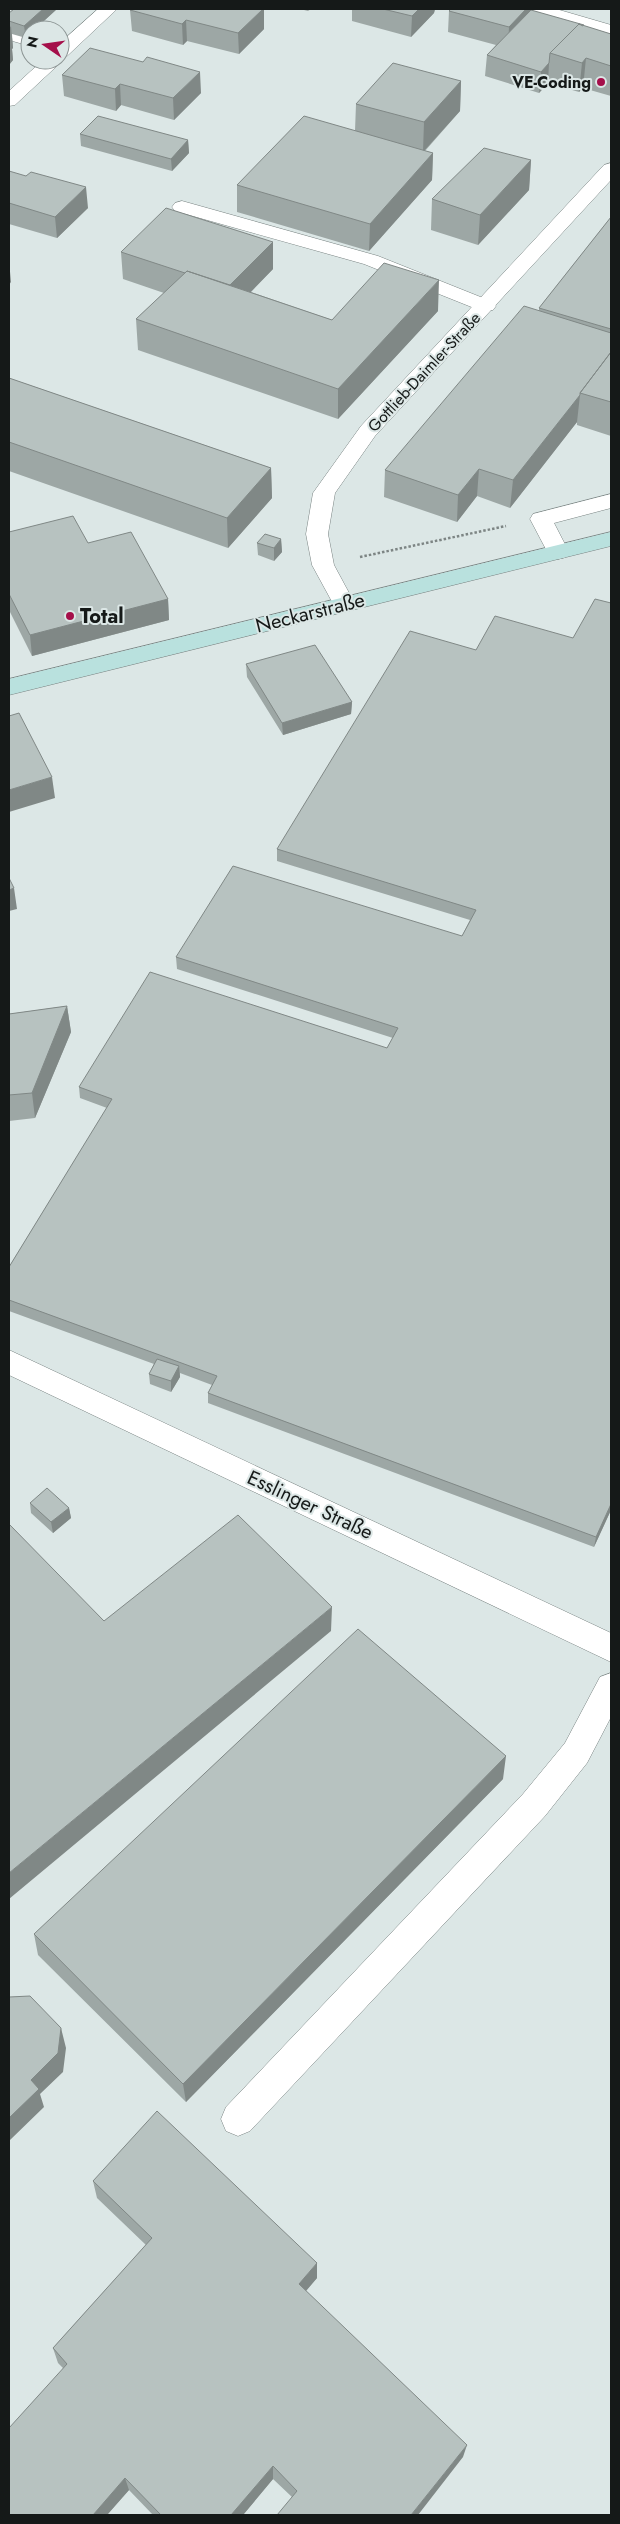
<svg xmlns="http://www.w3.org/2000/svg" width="620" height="2524" font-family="Jost,sans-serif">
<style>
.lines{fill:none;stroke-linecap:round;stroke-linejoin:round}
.lane-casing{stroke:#798382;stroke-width:1}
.street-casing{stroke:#798382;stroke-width:1}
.secondary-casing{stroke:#798382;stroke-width:1}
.path{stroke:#7d8584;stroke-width:2.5;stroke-dasharray:2.5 2;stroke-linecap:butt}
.lane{fill:#fff;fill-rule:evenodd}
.street{fill:#fff;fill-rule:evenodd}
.secondary{fill:#b9e1de;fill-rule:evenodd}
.wall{fill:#9da7a5}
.shaded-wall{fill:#808886}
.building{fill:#b7c2c0;stroke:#808886}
.poi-dot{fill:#a50f4a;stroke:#dce7e6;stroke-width:2}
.labels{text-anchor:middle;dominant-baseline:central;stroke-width:4;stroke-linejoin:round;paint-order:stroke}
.far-poi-label{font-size:16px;font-weight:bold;fill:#151918;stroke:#dce7e6;text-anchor:end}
.far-street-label{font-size:16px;fill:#151918;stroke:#dce7e6}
.street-label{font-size:20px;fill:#151918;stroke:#dce7e6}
.poi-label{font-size:20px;font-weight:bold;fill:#151918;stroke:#dce7e6;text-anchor:start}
</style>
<rect width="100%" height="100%" fill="#dce7e6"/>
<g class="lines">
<defs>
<path id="lane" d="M9 30 30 35V46L9 40Z
M182 201 378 256 493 302 496 306 493 310H479L364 264 175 211 172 207 175 203Z
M611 494V508L554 523 569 552 566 557 558 559 550 557 530 519 533 514Z
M611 1673V1717L587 1763 545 1816 250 2131 238 2136 226 2131 221 2119 226 2107 523 1794 565 1743 600 1677Z"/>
<path id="street" d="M98 9H117L66 57 61 58 59 64 15 105 9 106V91L43 60H60V43Z
M529 9H556L611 25V35L532 13Z
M611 163V180L375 436 335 493 328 534 334 565 355 604 352 609 344 611 336 609 312 565 306 534 313 493 361 426 604 165Z
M9 1350 611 1633V1662L9 1375Z"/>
<path id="secondary" d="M611 532V546L9 695V679Z"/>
</defs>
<use href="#lane" class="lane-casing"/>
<use href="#street" class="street-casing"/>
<use href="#secondary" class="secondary-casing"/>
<path class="path" d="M360 557 506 526"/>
<use href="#lane" class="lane"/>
<use href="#street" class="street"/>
<use href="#secondary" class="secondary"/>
</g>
<path class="wall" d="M14 9H57L34 30H30V34L26 38 12 34 13 48 12 49 13 60 9 65V13Z
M132 9H264V29L239 54 187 41 183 45 132 31 130 10Z
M300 9H311L308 11Z
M352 9H435L434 13 411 37 352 21Z
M451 9H531V10L611 34V96L583 88 579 92 548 83 539 93 485 76 487 55 496 45 448 32 449 11Z
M62 75 201 93 174 120 121 105 116 111 64 96Z
M461 81 460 111 425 151 433 153 432 180 369 251 237 212V185L355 131 356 104Z
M80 134 188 140 189 153 172 171 81 146Z
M531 160 529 190 478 245 431 230 432 199Z
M9 171 88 208 57 238 9 224Z
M611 217V436L577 425V422L510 508 477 496 457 522 384 497 385 470 539 311V308Z
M121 252 273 269 251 292 332 320 438 311 338 419 138 350 136 319 164 293 123 279Z
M9 378 271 468 272 498 228 548 9 471Z
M9 532 88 543 168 599 169 620 32 656 9 610Z
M281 539 282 552 274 561 258 555 257 543Z
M476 650 611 1510 594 1547 208 1403V1393L212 1385 180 1373V1377L171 1392 150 1384 149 1374 154 1364 9 1311V1267L107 1108 80 1098 79 1087 387 1048 393 1038 177 969 176 957 462 936 470 920 277 861V849Z
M246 664 352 702 351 714 283 735 247 677Z
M67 1006 71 1032 35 1118 9 1121V1014Z
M30 1503 69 1508 71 1518 53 1533 31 1513Z
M503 1779 186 2102 38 1955 34 1934Z
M93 2181 317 2278 306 2291 463 2457 292 2497 273 2479 243 2515H153L129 2490 107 2515H9L63 2368 58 2363 53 2348 146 2245 97 2198Z"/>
<path class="shaded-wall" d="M43 9H57L34 30H30V34L26 38 24 26Z
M263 9H264V29L239 54 238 33Z
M419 9H435L434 13 411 37 412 16Z
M526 9H531L530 24 508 48 509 27Z
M186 20 187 41 183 45 182 24Z
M11 26 13 48 12 49 13 60 9 65V29Z
M586 58 583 88 579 92 582 63Z
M549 63 548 83 539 93 541 72Z
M200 72 201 93 174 120 173 98Z
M461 81 460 111 423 152 424 122Z
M120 84 121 105 116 111 115 89Z
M188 140 189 153 172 171 171 159Z
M433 153 432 180 369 251 370 224Z
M531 160 529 190 478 245 480 215Z
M86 187 88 208 57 238 55 217Z
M273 242V269L229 314 228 287Z
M9 261 11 282 9 285Z
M439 280 438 311 338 419V389Z
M580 395 577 422 510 508 513 480Z
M271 468 272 498 228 548 227 518Z
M479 469 477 496 457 522 458 495Z
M281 539 282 552 274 561V548Z
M168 599 169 620 32 656 30 635Z
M352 702 351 714 283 735 282 723Z
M52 777 55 798 9 812V790Z
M14 888 17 909 9 911V890Z
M67 1006 71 1032 35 1118 32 1093Z
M179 1366 180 1377 171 1392V1381Z
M611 1504V1510L594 1547 596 1537Z
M69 1508 71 1518 53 1533 51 1522Z
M332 1607 331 1631 9 1899V1873Z
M506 1756 503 1779 186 2102 183 2084Z
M61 2028 66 2048 63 2072 40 2094 44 2107 9 2141V2118Z
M317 2263V2278L299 2299V2284Z
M467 2445 463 2457 418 2515H411Z
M273 2466V2479L243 2515H231Z
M125 2478 129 2490 107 2515H93Z"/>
<path class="building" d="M14 9H43L24 26 9 21V13Z
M132 9H263L238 33 186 20 182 24 130 10Z
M383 9H419L412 16Z
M451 9H526L509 27 449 11Z
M531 10 584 25 583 26 579 24 550 53 549 63 541 72 487 55Z
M579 24 611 34V66L586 58 582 63 550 53Z
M90 48 143 62 147 57 200 72 173 98 120 84 115 89 62 75Z
M393 63 461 81 424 122 356 104Z
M98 116 188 140 171 159 80 134Z
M304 116 433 153 370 224 237 185Z
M484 148 531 160 480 215 432 199Z
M9 171 26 176 31 172 86 187 55 217 9 203Z
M166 208 273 242 230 285 187 271 185 273 121 252Z
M611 217V329L539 308Z
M384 263 439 280 338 389 136 319 187 271 332 320Z
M524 306 611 333V352L580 393V395L513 480 479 469 458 495 385 470Z
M611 352V402L580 393Z
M9 378 271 468 227 518 9 442Z
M73 516 88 543 131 532 168 599 30 635 9 594V532Z
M265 534 281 539 274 548 257 543Z
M595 599 611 603V1504L596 1537 208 1393 217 1376 9 1300V1267L112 1099 79 1087 150 972 387 1048 398 1028 176 957 233 866 462 936 476 910 277 849 410 631 476 650 495 616 573 638Z
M315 645 352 702 282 723 246 664Z
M19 713 52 777 9 790V716Z
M9 878 14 888 9 890Z
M67 1006 32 1093 9 1095V1014Z
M157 1359 179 1366 171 1381 149 1374Z
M47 1488 69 1508 51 1522 30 1503Z
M238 1515 332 1607 9 1873V1524L104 1621Z
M358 1629 506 1756 183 2084 34 1934Z
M30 1996 61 2028 58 2053 31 2080 39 2089 9 2118V1997Z
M157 2111 317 2263 299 2284 467 2445 411 2515H277L297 2491 273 2466 231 2515H161L125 2478 93 2515H9V2428L67 2364 53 2348 152 2238 93 2181Z"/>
<g class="poi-dot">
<circle cx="601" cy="82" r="5"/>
<circle cx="70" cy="616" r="5"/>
</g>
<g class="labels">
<g class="far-poi-label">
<text x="591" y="82">VE-Coding</text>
</g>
<g class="far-street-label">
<text transform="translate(424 372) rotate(-47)">Gottlieb-Daimler-Straße</text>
</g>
<g class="street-label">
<text transform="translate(310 613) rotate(-14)">Neckarstraße</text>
<text transform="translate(310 1505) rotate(25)">Esslinger Straße</text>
</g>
<g class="poi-label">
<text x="80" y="616">Total</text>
</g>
</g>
<rect width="620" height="2524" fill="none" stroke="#151918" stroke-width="20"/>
<g transform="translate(45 45) rotate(283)"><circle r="24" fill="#dce7e6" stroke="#8c9594"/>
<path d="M0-4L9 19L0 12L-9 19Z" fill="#a50f4a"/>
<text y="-8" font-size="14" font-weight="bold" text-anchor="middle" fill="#151918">N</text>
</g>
</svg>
